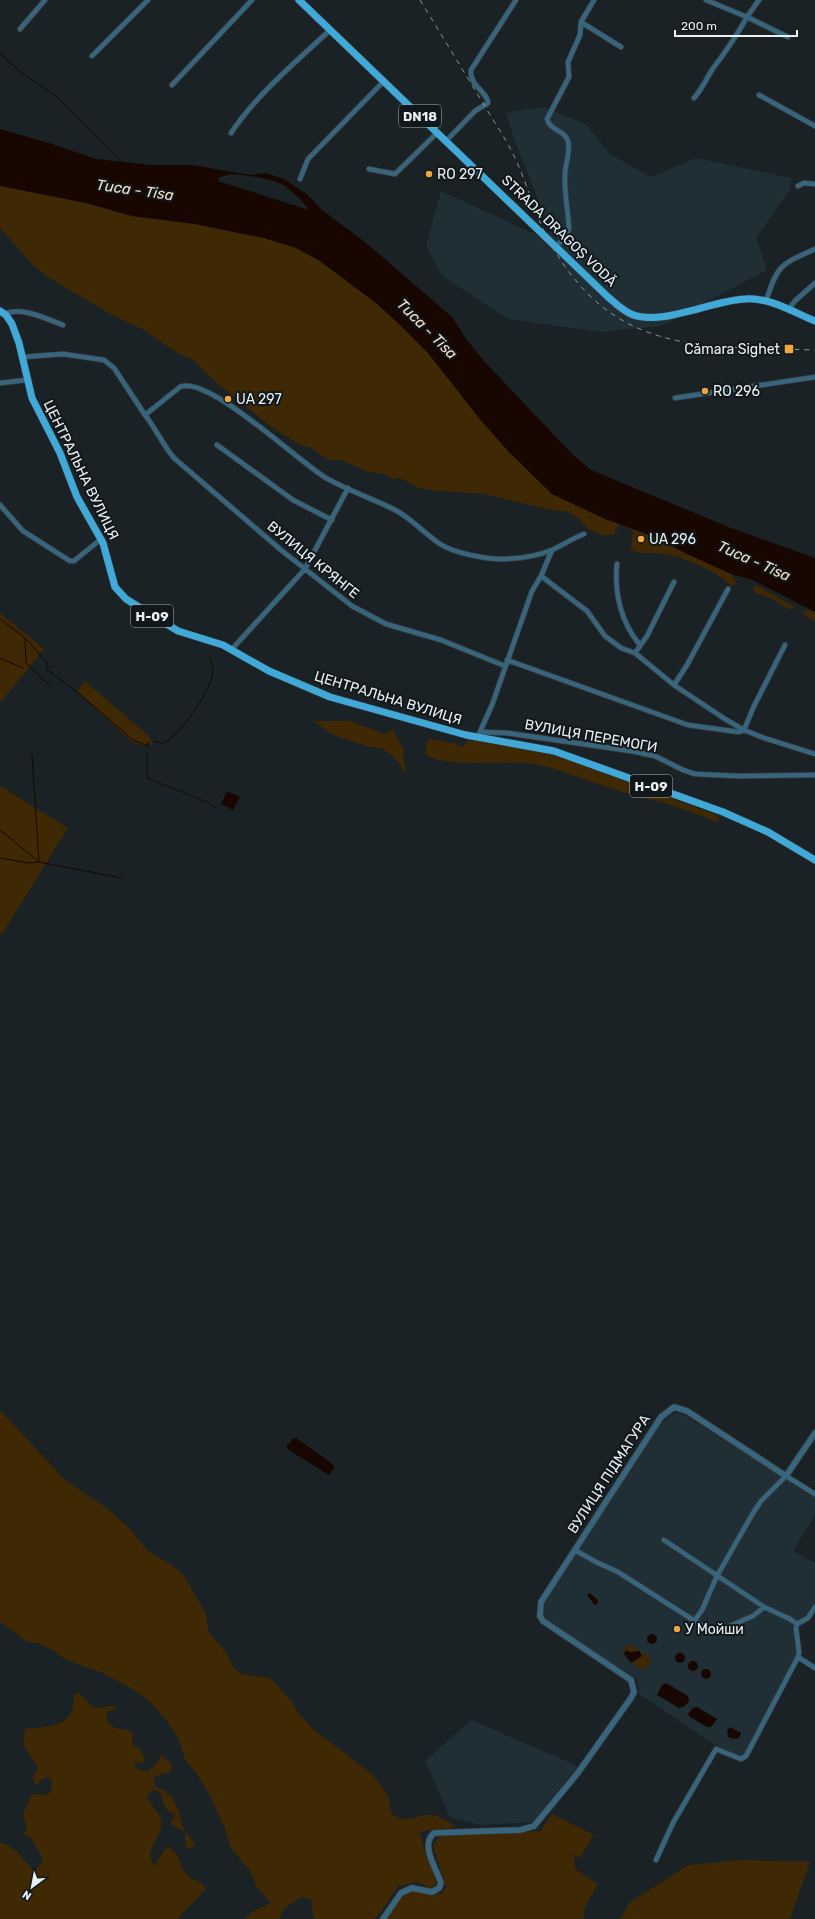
<svg xmlns="http://www.w3.org/2000/svg" width="815" height="1919" font-family="Rubik,sans-serif">
<style>
.built{fill:#202e35}
.green{fill:#3f2804}
.water{fill:#170700;fill-rule:evenodd}
.lines{fill:none;stroke-linecap:round;stroke-linejoin:round}
.stream{stroke:#170700;stroke-width:1}
.minor-casing{stroke:#373f43;stroke-width:6}
.tertiary-casing{stroke:#373f43;stroke-width:7}
.primary-casing{stroke:#373f43;stroke-width:8}
.minor{stroke:#38657b;stroke-width:4.5}
.tertiary{stroke:#38657b;stroke-width:5.5}
.primary{stroke:#41a9d8;stroke-width:7}
.rail{stroke:#8d9396;stroke-width:1;stroke-dasharray:5 5;stroke-linecap:butt}
.poi-dot{fill:#efa73d;stroke:#11181c;stroke-width:1.5}
.labels{text-anchor:middle;dominant-baseline:central;stroke-width:4;stroke-linejoin:round;paint-order:stroke}
.shield{fill:#11181c;stroke:#a9afb2;stroke-width:1}
.shield-label{font-size:13px;font-weight:bold;fill:#eaf0f2}
.poi-label{font-size:14px;fill:#eaf0f2;stroke:#11181c;text-anchor:start}
.street-label{font-size:14px;fill:#eaf0f2;stroke:#11181c}
.water-label{font-size:15px;font-style:italic;fill:#f7e1c6;stroke:#11181c}
</style>
<rect width="100%" height="100%" fill="#1a2226"/>
<path class="built" d="M545 107 587 125 610 154 651 177 696 158 792 178 790 190 756 238 767 270 661 326 600 332 508 319 442 276 426 246 441 191 537 235 551 232 513 136 506 112Z
M674 1413 683 1414 815 1497V1515L793 1551 815 1563V1603L806 1616 797 1621 793 1625 797 1649 793 1664 745 1755 742 1758 735 1756 715 1745 639 1694 638 1680 547 1621 543 1615 542 1608 545 1601 660 1424Z
M471 1720 578 1766 533 1822 481 1825 450 1817 425 1761Z"/>
<path class="green" d="M0 186 86 203 132 216 195 224 264 238 296 248 320 261 376 303 399 324 428 353 479 418 509 452 552 494 619 524 614 535H602L589 530 578 518 566 511 551 510 484 494 438 491 419 488 400 478 393 479 386 475 370 472 340 460H328L310 447 302 446 270 426 218 384 192 359 179 354 142 329 112 315 48 277 34 266 0 228Z
M633 528 731 574 736 581 734 585 731 586C720 573 682 556 665 554 654 552 642 555 631 550Z
M756 585 793 606V609H788L773 599 755 593 753 587Z
M806 610 815 612V621L805 616 803 612Z
M0 613 44 649 0 703Z
M85 681 148 735 153 744C144 747 139 745 131 741L77 691Z
M313 721H350L385 734 393 729 404 751 403 757 407 774 394 757 383 749 366 746 333 735Z
M428 739 454 743 462 747 469 740 511 746 560 757 716 815 720 819 717 822C702 816 687 810 671 805 650 799 628 794 607 787 580 779 554 766 526 763 505 761 437 768 425 753Z
M0 786 68 828 2 934 0 933Z
M0 1410 66 1481 104 1506 128 1527 148 1551 167 1562 183 1574 205 1612 209 1632 227 1654 234 1669 242 1674 270 1678 292 1702 297 1711 312 1728 373 1775 388 1795 392 1814C410 1826 413 1814 431 1815 440 1815 448 1822 456 1827 444 1830 431 1828 420 1832L424 1849 437 1884 431 1888 417 1882 398 1886 381 1912 374 1919H314L312 1911V1900L302 1897C294 1902 281 1908 280 1919H245L252 1912 271 1903 257 1887 250 1871 231 1848 225 1829 211 1798 201 1780 185 1759 178 1738 167 1721 151 1703 134 1690 103 1673 66 1660 53 1650 39 1644 26 1641 0 1622Z
M629 1644 651 1658V1661L647 1668 640 1669 632 1663 642 1656 639 1651 630 1652 626 1650 624 1654H621L627 1645Z
M78 1692 93 1708 114 1706 118 1709 108 1711 106 1719C111 1727 119 1731 128 1729L133 1734 132 1744 140 1749 145 1760 142 1764 136 1761 135 1766 138 1769 148 1772 156 1764 161 1755 171 1763V1772L156 1776 153 1780 156 1787 165 1791 172 1797 179 1811 182 1825 195 1845 191 1849 186 1847 185 1842 186 1832 175 1827 171 1823 175 1814C172 1813 168 1811 166 1809 161 1801 165 1793 154 1790L149 1793 147 1798C151 1805 157 1810 160 1816 166 1830 152 1842 150 1855L154 1867 166 1847C186 1852 174 1876 201 1882L206 1889 180 1916 179 1919H0V1843L8 1845 17 1852 35 1872 43 1860 32 1839 23 1833 27 1829 23 1814 32 1794 47 1795 51 1792 52 1780 47 1777 42 1779 36 1786 33 1778C44 1761 31 1762 25 1748 23 1743 24 1734 25 1729 41 1727 65 1728 72 1711 74 1706 73 1700 74 1695Z
M552 1814 594 1835 580 1858 569 1852 574 1856 575 1869 598 1884 584 1909V1919H385L400 1899 412 1891 441 1894 446 1887 433 1846 439 1836 537 1831 540 1832Z
M740 1860 810 1862 790 1919H621L629 1903 688 1865Z"/>
<path class="water" d="M0 129 49 143 96 159 152 165H192L250 175 265 173 284 179 308 195 321 209 365 242 452 317 467 340 483 360 572 454 591 470 731 528 815 558V612L753 580 731 574 687 554 652 536 605 519 552 494 509 452 479 418 428 353 399 324 376 303 320 261 296 248 264 238 195 224 132 216 86 203 0 186ZM232 174C271 179 284 177 309 210L218 181 219 177Z
M227 791 240 797 233 810 221 804Z
M296 1438 333 1464 334 1468 329 1475 287 1449V1446L293 1439Z
M590 1593 598 1600 597 1604 595 1605 587 1595Z
M647 1639a5 5 0 1 1 10 0a5 5 0 1 1-10 0Z
M626 1650 630 1652 639 1651 642 1656 631 1663 624 1654Z
M675 1658a5 5 0 1 1 10 0a5 5 0 1 1-10 0Z
M688 1666a5 5 0 1 1 10 0a5 5 0 1 1-10 0Z
M701 1674a5 5 0 1 1 10 0a5 5 0 1 1-10 0Z
M666 1683 688 1696 689 1701 685 1706 679 1708 657 1695 662 1685Z
M697 1707 717 1719 711 1727H707L690 1717 688 1714 693 1708Z
M730 1727 741 1733 739 1738 733 1739 728 1737 727 1730Z"/>
<g class="lines">
<path class="stream" d="M0 53 18 70 57 97 121 162
M0 619 24 637
M0 658 23 668
M50 686 26 663 25 638 48 664 46 669 77 692 133 740 145 745 148 744
M154 741C157 742 160 743 163 743 178 739 210 691 212 676 214 669 212 664 210 658
M147 747 149 742
M147 753V778L207 802 217 809
M0 830 39 862 32 755
M0 858 28 863 39 862 122 878"/>
<defs>
<path id="minor" d="M706 0 747 17 759 0
M581 22 621 47
M20 29 45 0
M92 56 148 0
M172 85 252 0
M759 95 815 126
M694 98C703 88 707 77 714 67 727 50 737 35 747 17L788 37
M231 133C257 94 296 62 330 30
M446 141 475 111 488 103C488 92 469 86 471 70L516 0
M369 169 395 174 437 133
M300 179 308 159 384 81
M798 186 804 183 815 184
M556 247 567 234 569 228C568 210 564 192 565 175 565 164 571 151 568 141 565 130 550 131 547 119L569 77 568 62 580 35 581 22 594 0
M766 301C778 264 780 265 815 249
M788 310 795 301 815 283
M4 314C22 306 46 319 63 325
M23 357 63 354 104 360 114 368 145 415 180 387C207 374 300 463 326 478 349 491 374 499 397 511 413 520 425 534 440 544 454 553 485 559 501 559 517 559 537 556 552 550 563 545 573 538 584 534
M0 383 26 380
M675 398 815 377
M145 415C156 429 163 445 174 458L281 550 352 606 386 624 441 640 505 666
M217 445 293 500 332 520
M0 505 23 531 70 561H74L101 539
M617 564C614 592 621 623 640 645
M541 576 587 611 605 636 621 648 635 653 674 685 725 719 744 730 764 738 815 754
M232 649 305 569 348 488
M635 653 647 636 674 582
M507 660 688 725 739 732 744 730 754 706 785 645
M674 685 687 665 728 589
M480 732 507 733 631 751 655 756 683 770 695 774 738 776 815 775
M479 734 492 705 532 591 541 576 552 550
M664 1540 764 1607 790 1619 797 1624
M575 1550 596 1562 618 1572 712 1632H716L753 1616 764 1607
M695 1620 702 1610 717 1576 753 1513 761 1501 786 1476 815 1494
M798 1657 815 1668
M656 1860 673 1823 716 1749 741 1759 746 1756 798 1657 799 1652 796 1628 797 1624 808 1618 815 1607"/>
<path id="tertiary" d="M383 1919 401 1893 412 1888 432 1892 439 1888 441 1883C436 1868 420 1845 434 1833L520 1830 534 1826 577 1774 631 1698 634 1692 631 1680 543 1621 540 1616 541 1602 661 1417 674 1407 687 1411 786 1476 815 1433"/>
<path id="primary" d="M299 0 608 297C615 303 622 310 631 314 661 327 713 300 745 299 769 297 793 312 815 321
M0 311 6 315 12 324 19 343 32 398 60 453 77 497 103 543 115 587 126 599 178 631 223 645 269 671 330 697 466 735 554 751 723 812 768 832 815 860"/>
</defs>
<use href="#minor" class="minor-casing"/>
<use href="#tertiary" class="tertiary-casing"/>
<use href="#primary" class="primary-casing"/>
<use href="#minor" class="minor"/>
<use href="#tertiary" class="tertiary"/>
<use href="#primary" class="primary"/>
<path class="rail" d="M420 0C441 34 462 69 483 103 492 119 503 134 511 150 526 178 533 211 548 239 612 356 699 346 815 350"/>
</g>
<g class="poi-dot">
<circle cx="429" cy="174" r="4"/>
<rect x="784" y="344" width="10" height="10" rx="2"/>
<circle cx="705" cy="391" r="4"/>
<circle cx="228" cy="399" r="4"/>
<circle cx="641" cy="539" r="4"/>
<circle cx="677" cy="1629" r="4"/>
</g>
<g class="labels">
<g class="shield">
<rect x="399" y="105" width="42" height="22" rx="3"/>
<rect x="131" y="605" width="42" height="22" rx="3"/>
<rect x="630" y="775" width="42" height="22" rx="3"/>
</g>
<g class="shield-label">
<text x="420" y="116">DN18</text>
<text x="152" y="616">Н-09</text>
<text x="651" y="786">Н-09</text>
</g>
<g class="poi-label">
<text x="437" y="174">RO 297</text>
<text x="780" y="349" text-anchor="end">Cămara Sighet</text>
<text x="713" y="391">RO 296</text>
<text x="236" y="399">UA 297</text>
<text x="649" y="539">UA 296</text>
<text x="685" y="1629">У Мойши</text>
</g>
<g class="street-label">
<text transform="translate(559 231) rotate(44)">STRADA DRAGOȘ VODĂ</text>
<text transform="translate(81 470) rotate(64)">ЦЕНТРАЛЬНА ВУЛИЦЯ</text>
<text transform="translate(313 560) rotate(39)">ВУЛИЦЯ КРЯНГЕ</text>
<text transform="translate(388 698) rotate(17)">ЦЕНТРАЛЬНА ВУЛИЦЯ</text>
<text transform="translate(591 736) rotate(10)">ВУЛИЦЯ ПЕРЕМОГИ</text>
<text transform="translate(609 1474) rotate(-57)">ВУЛИЦЯ ПІДМАГУРА</text>
</g>
<g class="water-label">
<text transform="translate(135 190) rotate(8)">Тиса - Tisa</text>
<text transform="translate(427 329) rotate(45)">Тиса - Tisa</text>
<text transform="translate(754 561) rotate(24)">Тиса - Tisa</text>
</g>
</g>
<g transform="translate(32 1887) rotate(212)" stroke="#11181c" stroke-width="3" paint-order="stroke">
<path d="M0-3L7 15L0 10L-7 15Z" fill="#eaf0f2"/>
<text y="-6" font-size="11" font-weight="bold" text-anchor="middle" fill="#eaf0f2">N</text>
</g>
<path d="M675 30v6h122v-6" fill="none" stroke="#eaf0f2" stroke-width="2"/>
<text x="681" y="30" font-size="12" fill="#eaf0f2" stroke="#11181c" stroke-width="3" paint-order="stroke">200 m</text>
</svg>
